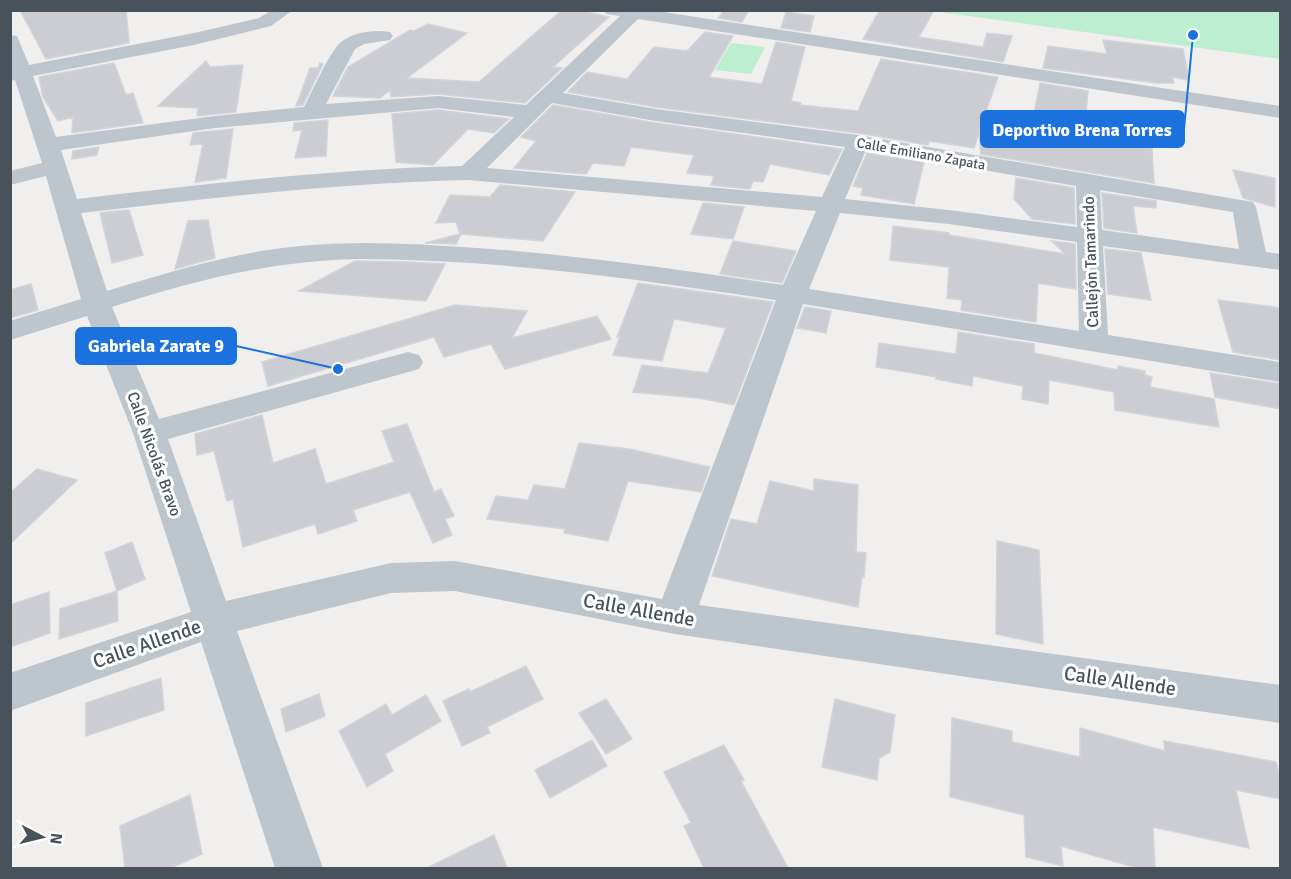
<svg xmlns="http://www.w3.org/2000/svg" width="1291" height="879" font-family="Signika,sans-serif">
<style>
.green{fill:#bdeed0}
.building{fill:#cbcdd3;stroke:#d2d4da;stroke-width:1.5}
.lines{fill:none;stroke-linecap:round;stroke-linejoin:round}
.street{fill:#bdc6cd;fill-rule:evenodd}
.labels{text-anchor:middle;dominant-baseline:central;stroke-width:6;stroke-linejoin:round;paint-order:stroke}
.far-street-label{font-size:14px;fill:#47525b;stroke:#fff}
.street-label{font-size:16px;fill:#47525b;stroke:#fff}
.near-street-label{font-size:20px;fill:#47525b;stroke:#fff}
.leader{fill:none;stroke:#1b71de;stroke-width:2}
.callout-dot{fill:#1b71de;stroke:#fff;stroke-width:2}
.callout{fill:#1b71de;stroke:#1b71de;stroke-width:2}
.callout-label{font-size:18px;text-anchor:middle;font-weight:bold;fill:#fff}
</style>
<rect width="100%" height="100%" fill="#f1eeee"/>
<path class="green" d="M932 11H1280V59Z
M731 43 765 47 751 74 715 70Z"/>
<path class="building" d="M20 10H126L129 43 46 59Z
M562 10H577L609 17 553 67 562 68 525 103 438 94 391 97 390 90 380 98 333 96 348 67 410 30 414 31 428 24 467 33 407 78 479 82Z
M725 10H749L742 22 718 18Z
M880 10H934L919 37 983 47 987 33 1012 36 1003 62 863 39Z
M786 12 814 16 810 32 781 28Z
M705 32 733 36 709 77 762 84 776 42 805 47 791 101 801 103 800 105 858 111 881 59 998 77 979 131 1030 135 1040 83 1088 91 1085 125 1151 134 1154 183 981 154 979 133 974 148 929 141 928 145 858 133 656 107 568 92 587 72 627 79 654 47 687 51Z
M1103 40 1183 49 1189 80 1172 77 1174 83H1157L1043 68 1048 46 1107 54Z
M206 61 210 67 243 65 236 112 197 116 198 108 158 106Z
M114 63 126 95 133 93 143 123 72 133 73 117 58 121 43 97 39 77Z
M320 63 323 64 303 105 296 106 310 68H318Z
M553 105 656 123 842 149 829 175 770 164 763 182 753 181 750 189 711 185 714 176 687 173 694 155 631 147 624 166 593 163 586 174 514 168 536 141 521 137Z
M438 110 509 119 494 133 468 129 433 165 396 162 392 114Z
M328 120 326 156 295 158 302 130 293 131 294 123Z
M233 129 226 178 195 182 203 144 190 145 193 133Z
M99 147 97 155 72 159 73 151Z
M867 153 924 162 914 204 861 195 863 188 853 186Z
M1233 170 1275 178V207L1243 198Z
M1016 178 1074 188 1075 224 1032 219 1014 199Z
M500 185 575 192 543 241 461 234 456 244 425 243 460 234 456 222 436 223 450 195 490 197Z
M1102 193 1156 201V208L1133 206 1137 233 1104 228Z
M703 203 744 207 733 239 691 234Z
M129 210 143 255 112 263 100 213Z
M208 220 215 258 175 269 188 221Z
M893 226 949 233V235L1065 254 1052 241 1075 244 1076 289 1038 283 1036 322 961 310 962 300 947 298 949 267 890 260Z
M733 241 796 251 782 283 720 274Z
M1105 249 1141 253 1151 300 1108 294Z
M355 261 409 262 445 264 426 301 299 291Z
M638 283 773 302 734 405 699 398 633 392 642 365 708 373 726 328 674 319 662 361 613 355 620 336 617 337Z
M31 284 38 310 10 318V290Z
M1218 300 1281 308V360L1233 352Z
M455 305 527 311 512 338 597 316 611 339 505 369 491 344 444 357 434 337 268 386 262 362Z
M805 307 831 311 826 333 797 328Z
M958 332 1034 344V353L1118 370V366L1145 371V375L1152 377 1150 387 1214 399 1219 427 1115 410 1114 392 1049 380 1048 404 1022 399 1023 386 973 376 972 386 936 379 937 377 876 367 879 343 956 354Z
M1210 373 1281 384V409L1215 397Z
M262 415 273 463 315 449 326 484 394 462 382 431 407 424 434 492 441 489 454 516 445 519 452 535 433 543 410 492 353 510 357 521 318 534 315 524 243 547 233 499 227 501 214 451 197 455 195 434Z
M579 443 629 449 710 467 701 492 628 481 608 541 564 533 565 529 487 519 496 496 528 500 534 485 565 489Z
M37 469 77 480 10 544V493Z
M814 479 858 485 856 552 866 553 864 577 862 576 858 607 712 576 731 519 757 524 770 481 814 491Z
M997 541 1039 550 1043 644 996 634Z
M132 542 145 579 117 591 105 553Z
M117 591 118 621 59 639 60 609Z
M49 592 50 633 10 647V605Z
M526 666 543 699 487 727 490 733 462 746 443 701 469 689 470 692Z
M161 678 164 710 86 736V703Z
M319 694 325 716 286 732 281 709Z
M426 695 441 721 385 754 393 771 367 787 339 731 386 704 392 715Z
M606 699 632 739 606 754 579 713Z
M835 699 895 715 890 752 879 758 877 780 822 767Z
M952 718 1012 731V742L1080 757V728L1165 751 1164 741 1276 762 1281 782V799L1236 790 1249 848 1153 827 1155 868H1137L1061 846 1063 866 1026 857 1024 815 950 797Z
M592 740 607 766 550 798 535 770Z
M724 745 744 780 741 781 788 868H704L684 826 691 823 664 772Z
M190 795 202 854 171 868H125L120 826Z
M494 835 507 868H427Z"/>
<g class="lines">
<path class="street" d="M272 10H293L271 26 194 45 33 76 56 137 215 116 304 107C312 92 330 51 341 42 353 32 376 29 390 32L393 36 390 40 364 44 355 49 326 104 438 96 526 105 620 16 606 14 604 10H650L1280 106V118L638 19 563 93 656 109 858 135 1253 202 1256 207 1266 252 1280 254V270L1103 246 1108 335 1280 362V382L803 304 699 605 1280 685V723L675 634 455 591 391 593 237 631 323 868H275L201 642 10 711V673L191 612 133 433 87 316 10 340V321L81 299 46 176 10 185V171L42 163 15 80 10 81V35L17 36 29 65 194 33 259 18ZM552 103 656 121 845 147 822 197 487 168ZM438 108 514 117 462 166C333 169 205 184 77 199L61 150 215 128ZM866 150 1076 186 1077 227 949 210 845 199ZM468 180 816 211 783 285C681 270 579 255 477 248 418 244 359 240 300 246 234 252 170 272 107 291L81 213C210 198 338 183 468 180ZM1100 190 1233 212 1239 249 1102 230ZM840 213 949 224 1077 242 1079 331 809 289ZM356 259C497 259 637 279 776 300L662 599 455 561 391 563 226 601 168 439 419 369 423 362 419 355 408 352 159 419 112 307C192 281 271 261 356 259Z"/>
</g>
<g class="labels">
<g class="far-street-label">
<text transform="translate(921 154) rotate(10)">Calle Emiliano Zapata</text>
</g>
<g class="street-label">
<text transform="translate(1091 262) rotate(-92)">Callejón Tamarindo</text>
<text transform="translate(154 454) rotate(70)">Calle Nicolás Bravo</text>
</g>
<g class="near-street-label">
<text transform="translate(639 610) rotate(10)">Calle Allende</text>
<text transform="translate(147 644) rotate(-19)">Calle Allende</text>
<text transform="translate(1120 681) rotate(8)">Calle Allende</text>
</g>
</g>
<path class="leader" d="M1193 35L1184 129M338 369L236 346"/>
<g class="callout-dot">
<circle cx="1193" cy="35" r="6"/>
<circle cx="338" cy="369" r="6"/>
</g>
<g class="callout">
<rect x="981" y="111" width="203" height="36" rx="6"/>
<rect x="76" y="328" width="160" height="36" rx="6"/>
</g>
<g class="callout-label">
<text x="1082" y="136">Deportivo Brena Torres</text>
<text x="156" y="352">Gabriela Zarate 9</text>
</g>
<rect width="1291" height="879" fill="none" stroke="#47525b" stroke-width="24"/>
<g transform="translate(42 837) rotate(97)" stroke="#ffffff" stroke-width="4.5" paint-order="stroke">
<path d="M0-4.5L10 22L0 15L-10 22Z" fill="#47525b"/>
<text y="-9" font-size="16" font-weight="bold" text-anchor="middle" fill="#47525b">N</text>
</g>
</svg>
